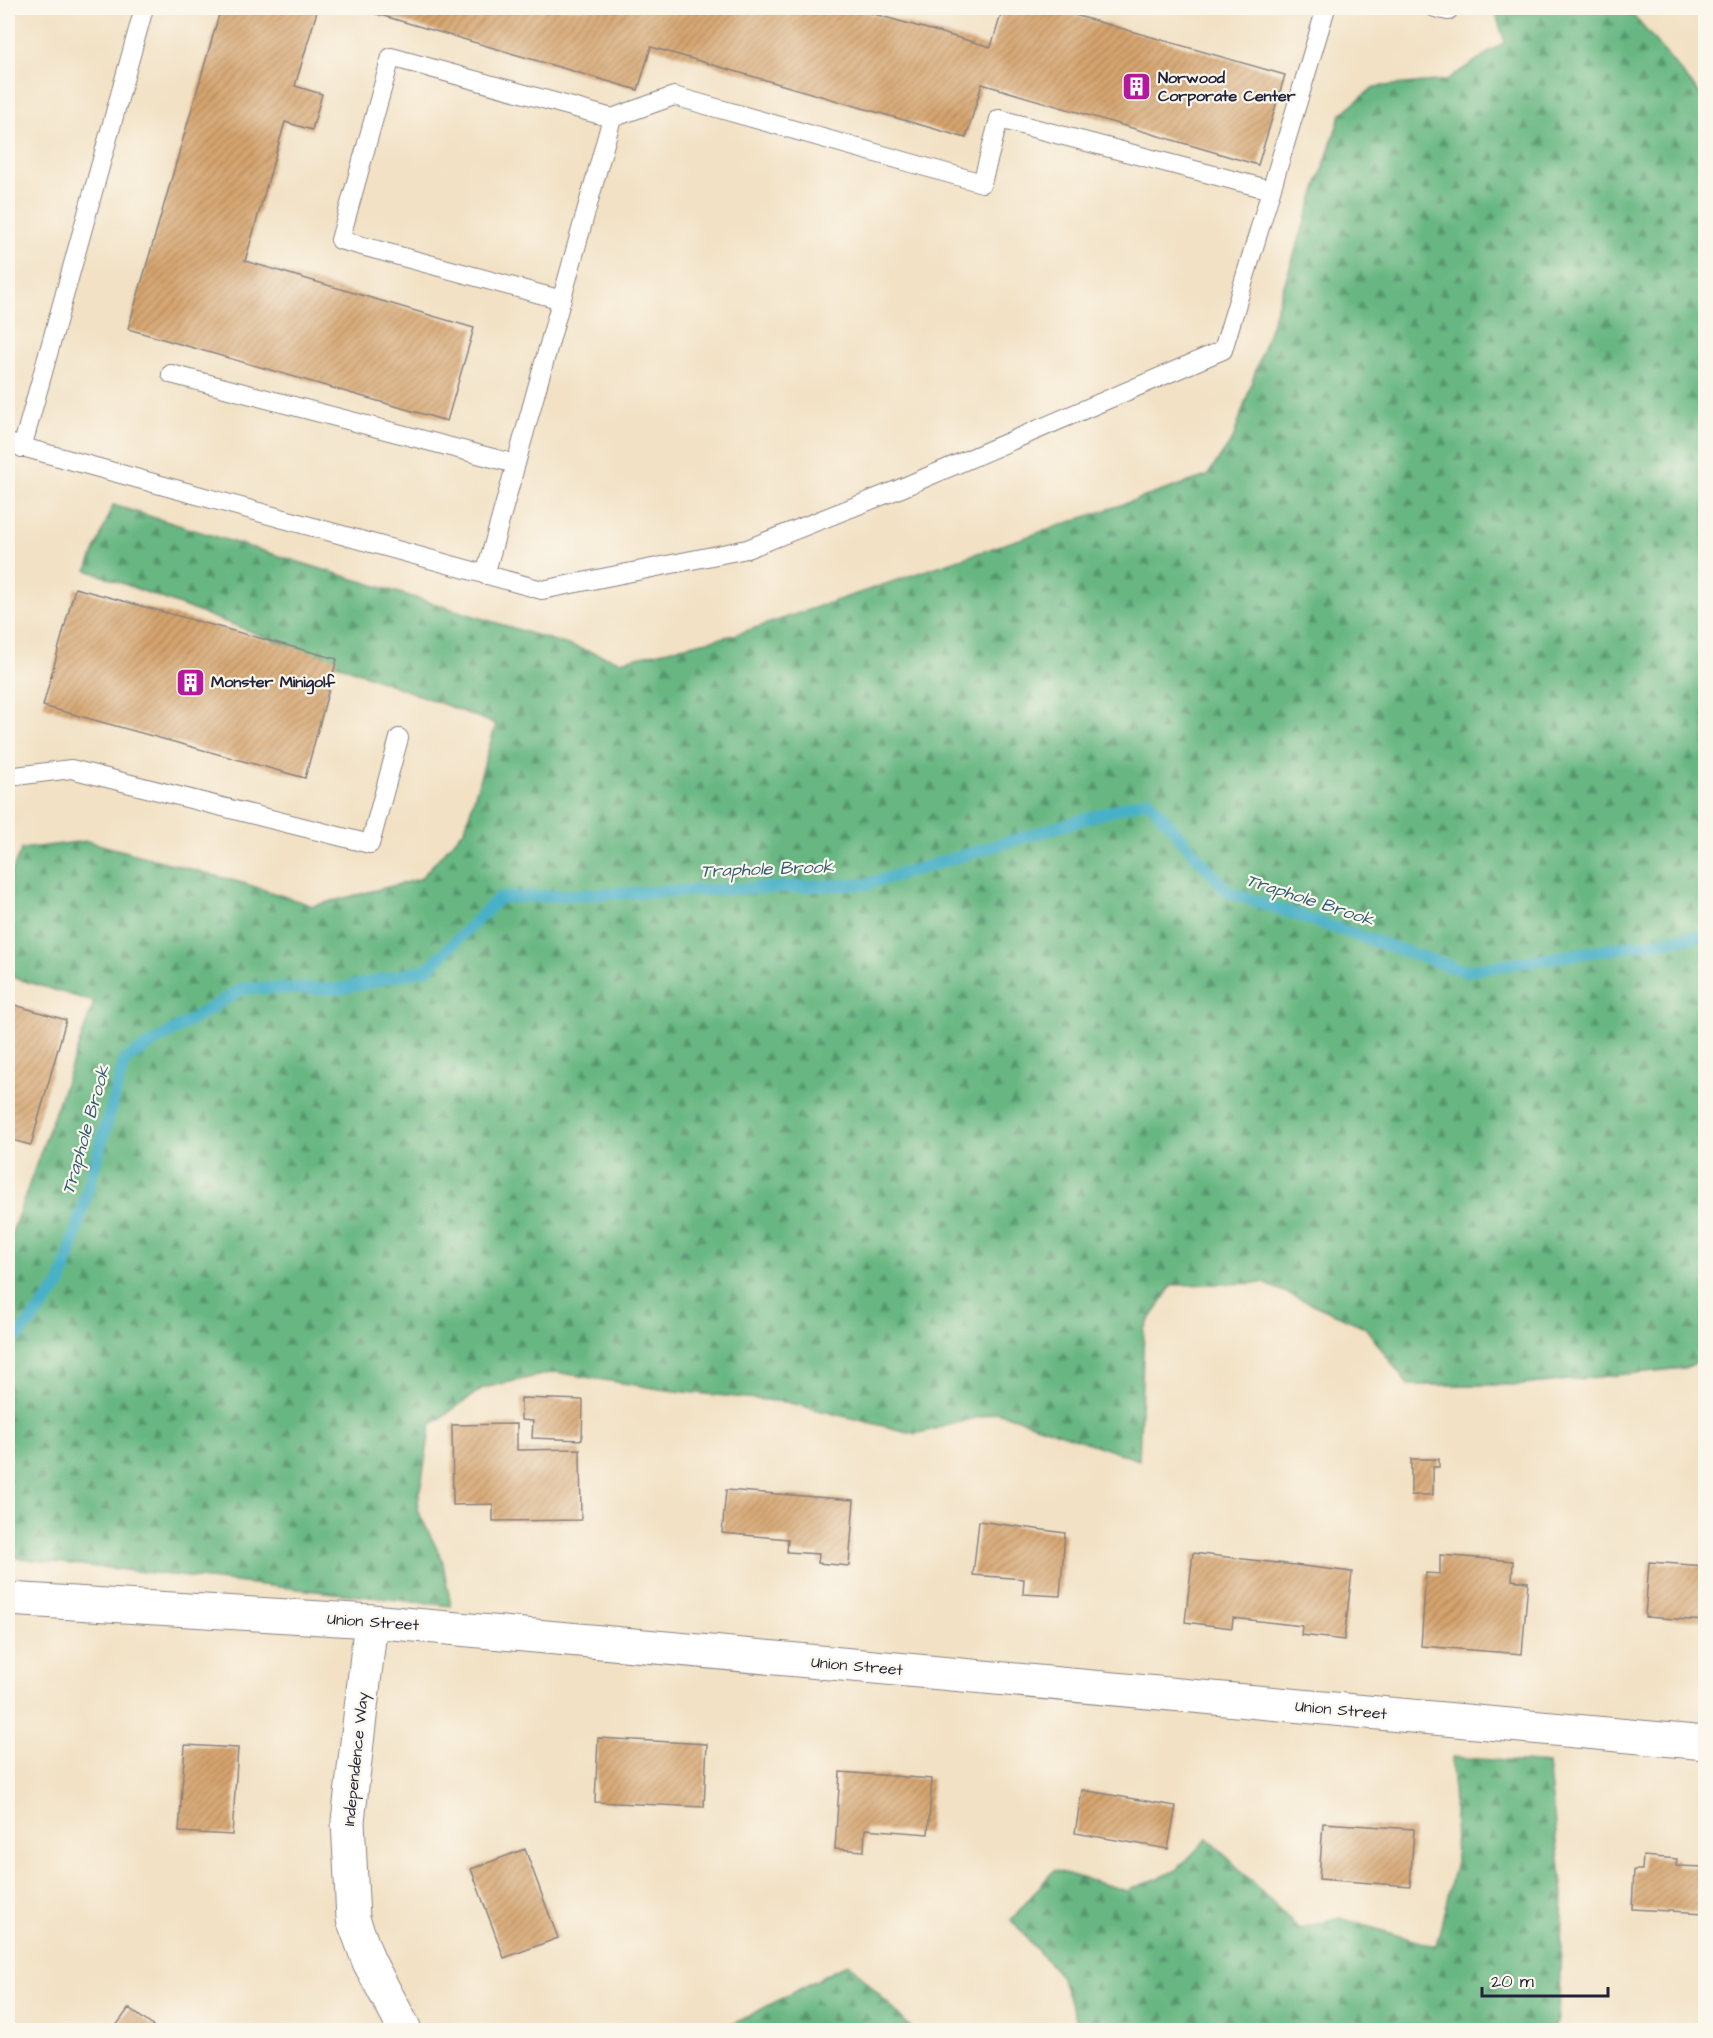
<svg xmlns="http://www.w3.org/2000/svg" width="1713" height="2038" font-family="'Architects Daughter',sans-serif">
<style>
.forest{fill:url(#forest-firs);stroke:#446c5e;stroke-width:1.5}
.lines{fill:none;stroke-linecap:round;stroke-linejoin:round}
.stream{stroke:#48b1c7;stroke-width:12}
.building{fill:url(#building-hatch)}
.service-casing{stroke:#8a8280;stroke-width:20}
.minor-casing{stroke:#8a8280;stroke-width:35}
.secondary-casing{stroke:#8a8280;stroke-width:35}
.service{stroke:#fff;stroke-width:18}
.minor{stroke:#fff;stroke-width:33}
.secondary{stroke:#fff;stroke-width:33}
.labels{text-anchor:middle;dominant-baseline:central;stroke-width:4.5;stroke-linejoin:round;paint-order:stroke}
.poi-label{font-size:16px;font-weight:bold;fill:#22223b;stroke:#fbf7ec;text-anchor:start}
.street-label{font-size:16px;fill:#22223b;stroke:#fbf7ec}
.water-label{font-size:18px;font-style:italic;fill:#315b73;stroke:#fbf7ec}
</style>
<defs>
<pattern id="forest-firs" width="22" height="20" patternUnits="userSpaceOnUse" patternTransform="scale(1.5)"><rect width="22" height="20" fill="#67b782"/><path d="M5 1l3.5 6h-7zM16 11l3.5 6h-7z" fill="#54946c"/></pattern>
<pattern id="building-hatch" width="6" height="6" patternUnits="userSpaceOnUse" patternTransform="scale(1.5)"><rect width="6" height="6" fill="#d6a46e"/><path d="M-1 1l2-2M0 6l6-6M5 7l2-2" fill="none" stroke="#ad855c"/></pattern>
</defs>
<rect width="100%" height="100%" fill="#fbf7ec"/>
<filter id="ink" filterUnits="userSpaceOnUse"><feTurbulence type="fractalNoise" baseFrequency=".0167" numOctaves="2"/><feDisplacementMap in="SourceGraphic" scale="12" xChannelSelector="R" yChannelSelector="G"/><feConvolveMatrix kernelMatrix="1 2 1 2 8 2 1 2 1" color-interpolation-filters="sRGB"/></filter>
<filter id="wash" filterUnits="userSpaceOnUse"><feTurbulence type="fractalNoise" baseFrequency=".008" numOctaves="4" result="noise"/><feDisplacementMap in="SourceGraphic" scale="24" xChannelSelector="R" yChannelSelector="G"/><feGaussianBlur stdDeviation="1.35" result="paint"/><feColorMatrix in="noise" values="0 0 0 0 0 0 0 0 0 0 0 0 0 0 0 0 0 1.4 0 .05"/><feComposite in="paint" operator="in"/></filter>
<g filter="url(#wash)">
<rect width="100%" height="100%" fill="#f2e1c4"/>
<path class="forest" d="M1494 8H1627L1705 100V1360L1684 1368 1521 1385H1408L1365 1327 1264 1283 1172 1285 1144 1329 1139 1460 997 1412 916 1434 786 1402 666 1390 555 1372 483 1388 431 1425 417 1509 442 1559 451 1606 8 1557V1244L94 1002 8 976V879L22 849 87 841 246 884 313 906 420 879 465 829 496 724 87 570 113 505 620 661 734 635 1207 476 1233 439 1341 114 1374 87 1447 80 1505 42Z
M1452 1757 1548 1764 1563 1894 1558 2020 1553 2030H1080L1061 1977 1011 1920 1054 1870 1127 1891 1177 1870 1208 1838 1299 1929 1340 1918 1436 1947 1456 1861Z
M849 1963 913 2030H722Z"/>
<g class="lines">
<path class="stream" d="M8 1335 19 1336 61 1283 125 1060 244 988 340 989 428 969 499 898 868 884 1148 800 1228 892 1464 971 1706 935"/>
</g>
<g id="blocks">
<path class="building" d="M221 8H318L295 86 322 94 312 130 285 122 245 261 474 328 447 421 128 329Z
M356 8H853L991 47 1003 8H1050L1285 75 1258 165 982 84 966 138 651 47 638 90Z
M75 588 337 659 305 778 43 706Z
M8 1003 66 1020 31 1145 8 1139Z
M521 1398 583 1400 582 1440 532 1438 533 1421 521 1420Z
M517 1424V1450L580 1449 581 1520 493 1521V1504L453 1505 452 1425Z
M1411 1459H1439V1467H1433V1495H1411Z
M726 1490 854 1500 849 1566 818 1563 819 1554 787 1552 788 1539 722 1533Z
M979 1521 1065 1533 1060 1596 1023 1594 1024 1579 973 1575Z
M1193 1553 1352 1572 1344 1640 1301 1635 1302 1626 1233 1618 1232 1628 1185 1622Z
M1440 1555 1513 1561 1512 1580 1528 1582 1522 1654 1421 1646 1426 1573 1440 1574Z
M1649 1562 1706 1566V1621L1645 1617Z
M598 1738 707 1744 704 1807 595 1802Z
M185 1745 238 1748 232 1835 179 1832Z
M840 1772 932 1779 928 1834 865 1829 864 1851 835 1849Z
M1082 1790 1176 1806 1168 1849 1075 1833Z
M1323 1823 1414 1829 1410 1886 1319 1879Z
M525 1849 558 1938 504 1958 471 1869Z
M1643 1856 1677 1859 1676 1866 1706 1867V1913L1632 1909 1634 1870H1642Z
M129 2008 158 2030H113Z"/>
</g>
</g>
<g filter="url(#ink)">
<use href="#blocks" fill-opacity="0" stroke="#8a8280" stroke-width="1.5"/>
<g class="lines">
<defs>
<path id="service" d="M1435 8 1448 11
M562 300 340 240 391 57 612 118 674 96 982 183 999 119 1271 190
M171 374 516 464
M8 443 542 590 747 549 899 489 1223 350 1326 8
M22 448 144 8
M485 575 612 118
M8 777 71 769 370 844 399 738"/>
<path id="minor" d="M371 1621 348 1821 353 1919 369 1962 405 2030"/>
<path id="secondary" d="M8 1599 371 1621 1706 1743"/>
</defs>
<use href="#service" class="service-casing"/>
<use href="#minor" class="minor-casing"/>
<use href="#secondary" class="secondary-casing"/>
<use href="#service" class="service"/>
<use href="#minor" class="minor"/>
<use href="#secondary" class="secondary"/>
</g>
</g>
<defs>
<symbol id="building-square" viewBox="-11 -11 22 22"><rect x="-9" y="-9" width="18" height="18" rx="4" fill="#b5179e" stroke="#fbf7ec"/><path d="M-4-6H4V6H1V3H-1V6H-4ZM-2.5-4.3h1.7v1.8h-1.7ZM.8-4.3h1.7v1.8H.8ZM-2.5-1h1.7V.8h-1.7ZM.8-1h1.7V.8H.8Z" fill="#fff"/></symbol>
</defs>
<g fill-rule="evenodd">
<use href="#building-square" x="1120" y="70" width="33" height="33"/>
<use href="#building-square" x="174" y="666" width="33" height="33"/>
</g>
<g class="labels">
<g class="poi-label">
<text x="1158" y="78">Norwood<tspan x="1158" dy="18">Corporate Center</tspan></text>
<text x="211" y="682">Monster Minigolf</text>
</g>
<g class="street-label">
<text transform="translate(373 1622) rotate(4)">Union Street</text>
<text transform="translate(857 1666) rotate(5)">Union Street</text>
<text transform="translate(1341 1710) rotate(5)">Union Street</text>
<text transform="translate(356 1759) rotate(-84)">Independence Way</text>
</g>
<g class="water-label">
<text transform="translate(767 869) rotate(-2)">Traphole Brook</text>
<text transform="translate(1310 900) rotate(18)">Traphole Brook</text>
<text transform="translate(86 1130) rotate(-74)">Traphole Brook</text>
</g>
</g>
<rect width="1713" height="2038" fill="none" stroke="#fbf7ec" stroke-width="30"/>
<path d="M1482 1987v9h126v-9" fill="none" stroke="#22223b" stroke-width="3"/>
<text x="1491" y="1987" font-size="18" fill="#22223b" stroke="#fbf7ec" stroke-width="4.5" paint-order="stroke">20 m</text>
</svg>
